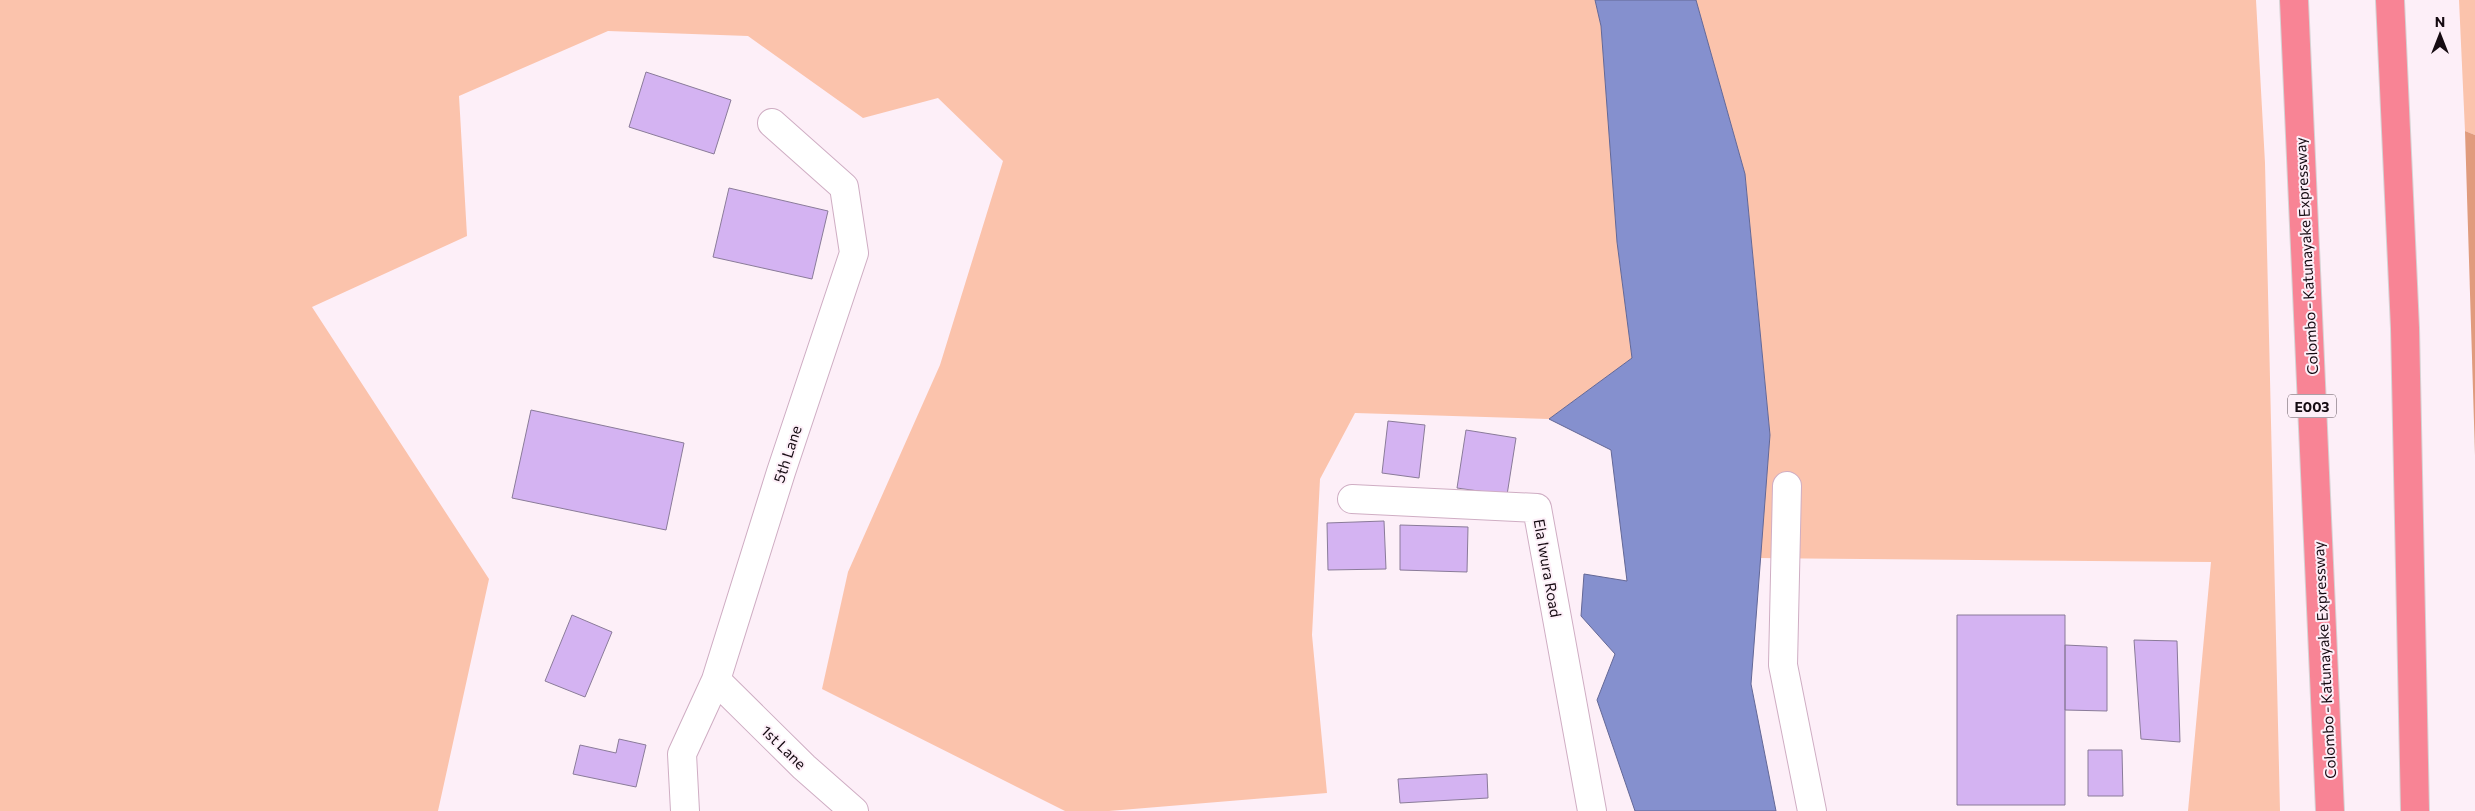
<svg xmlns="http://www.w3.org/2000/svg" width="2475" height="811" font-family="Commissioner,sans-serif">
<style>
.green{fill:#fbc3ac}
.forest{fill:#e09b7d}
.water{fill:#8590ce;stroke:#646896}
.building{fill:#d4b3f2;stroke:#8a7b99}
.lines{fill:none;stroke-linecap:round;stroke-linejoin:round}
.street-casing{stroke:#cfadc3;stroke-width:30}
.highway-casing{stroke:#d5d3d4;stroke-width:30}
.street{stroke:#fff;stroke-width:28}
.highway{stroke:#f88495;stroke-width:28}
.labels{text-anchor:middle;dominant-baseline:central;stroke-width:4;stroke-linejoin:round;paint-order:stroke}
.shield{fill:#fdeff8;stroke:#5b4f57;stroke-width:1}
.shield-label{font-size:14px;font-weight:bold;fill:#160b12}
.street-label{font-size:15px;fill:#160b12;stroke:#fdeff8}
</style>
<rect width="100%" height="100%" fill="#fdeff8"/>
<path class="green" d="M0 0H1595L1601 26 1617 242 1632 358 1549 419 1355 413 1320 479 1312 635 1327 793 1109 811H1065L822 689 848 572 940 365 1003 161 938 98 863 118 748 36 608 31 459 96 467 236 312 307 489 579 438 811H0Z
M1696 0H2256L2265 163 2280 811H2188L2211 562 1760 558 1770 435 1745 174Z
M2459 0H2475V135L2465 131Z"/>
<path class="forest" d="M2465 131 2475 135V455Z"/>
<path class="water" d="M1595 0H1696L1745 174 1770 435 1751 684 1776 811H1635L1597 700 1615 654 1581 616 1584 574 1627 581 1611 450 1549 419 1632 358 1617 242 1601 26Z"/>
<path class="building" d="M646 72 731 100 714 154 629 127Z
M729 188 828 211 812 279 713 257Z
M531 410 684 443 666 530 512 498Z
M1388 421 1425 425 1419 478 1382 473Z
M1466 430 1516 438 1507 495 1457 488Z
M1384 521 1386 569 1328 570 1327 523Z
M1400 525 1468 527 1467 572 1400 570Z
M572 615 612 632 585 697 545 681Z
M1957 615H2065V805H1957Z
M2134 640 2177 641 2180 742 2141 739Z
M2065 645 2107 647V711L2065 710Z
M619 739 646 745 636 787 573 774 580 745 616 753Z
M2088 750H2122L2123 796H2088Z
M1487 774 1488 798 1400 803 1398 779Z"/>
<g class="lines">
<defs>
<path id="street" d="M1787 486 1783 665 1812 811
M1352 499 1537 508 1592 811
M716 680 804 767 854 811
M685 811 682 754 716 680 781 472 854 253 844 187 772 123"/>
<path id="highway" d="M2294 0 2330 811
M2390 0 2405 328 2415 811"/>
</defs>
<use href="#street" class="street-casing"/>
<use href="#highway" class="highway-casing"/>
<use href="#street" class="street"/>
<use href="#highway" class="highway"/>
</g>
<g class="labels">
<rect class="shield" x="2288" y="394.5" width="48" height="23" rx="4"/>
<g class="shield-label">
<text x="2312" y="406">E003</text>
</g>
<g class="street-label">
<text transform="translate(2306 256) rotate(-93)">Colombo - Katunayake Expressway</text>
<text transform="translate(787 454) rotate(-72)">5th Lane</text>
<text transform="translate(1548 568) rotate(80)">Ela Iwura Road</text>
<text transform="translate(2324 660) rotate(-93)">Colombo - Katunayake Expressway</text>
<text transform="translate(784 747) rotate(44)">1st Lane</text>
</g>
</g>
<g transform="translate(2440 35)" stroke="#fdeff8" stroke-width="4" paint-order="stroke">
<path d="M0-4L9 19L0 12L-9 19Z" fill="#160b12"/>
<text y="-8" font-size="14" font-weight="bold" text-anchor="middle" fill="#160b12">N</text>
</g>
</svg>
